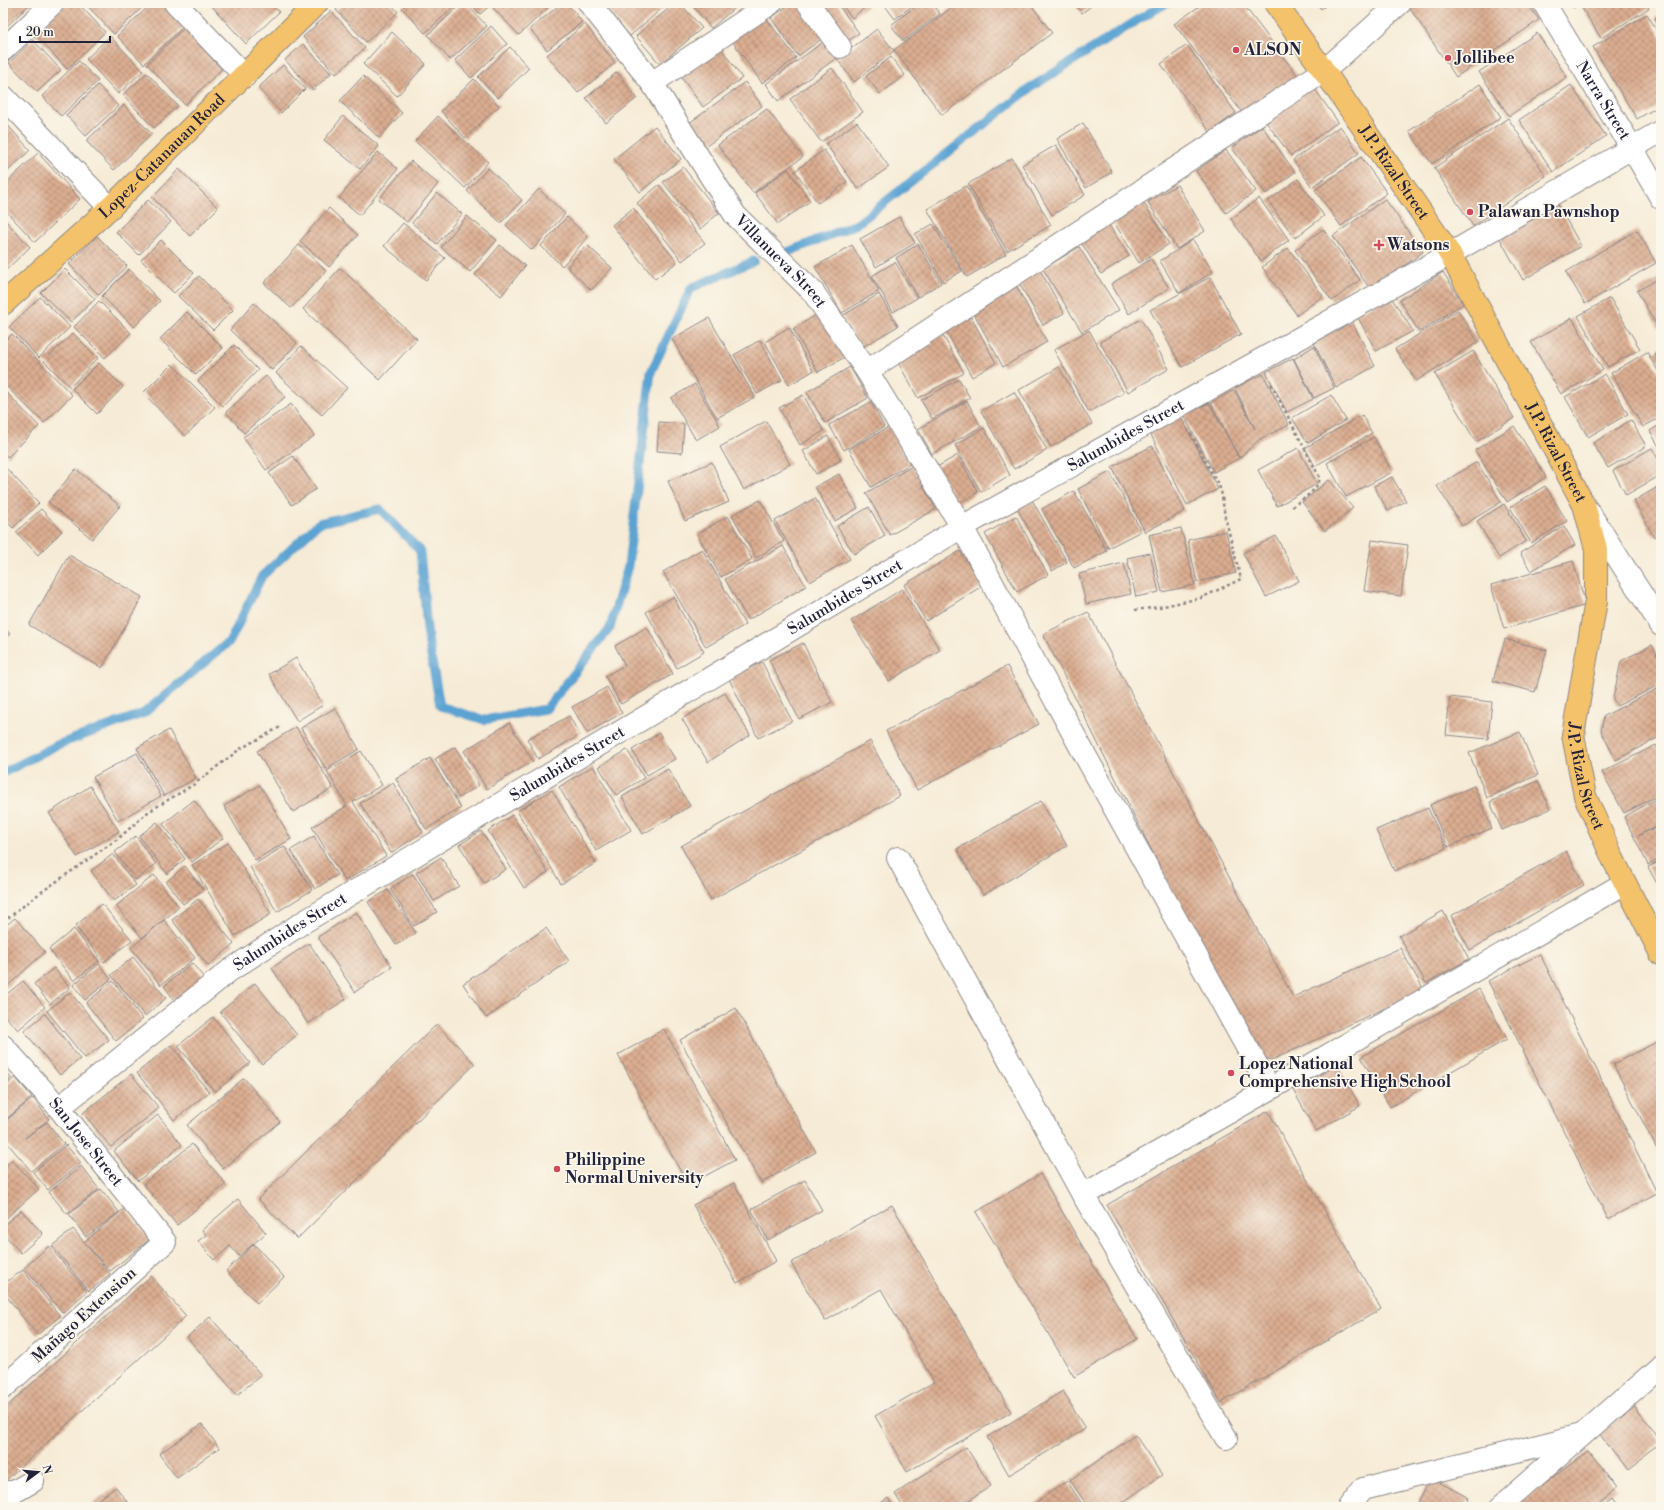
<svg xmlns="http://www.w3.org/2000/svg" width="1664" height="1510" font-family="'Libre Bodoni',serif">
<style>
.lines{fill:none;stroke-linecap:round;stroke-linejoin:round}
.stream{stroke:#5ca3d2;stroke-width:9}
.building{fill:url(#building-cross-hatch)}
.minor-casing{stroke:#8c8688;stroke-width:24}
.major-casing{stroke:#8c8688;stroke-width:24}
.path{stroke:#8c8688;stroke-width:2.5;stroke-dasharray:3 3;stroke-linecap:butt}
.minor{stroke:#fff;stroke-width:22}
.major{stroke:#f4c26a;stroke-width:22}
.poi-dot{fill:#d1495b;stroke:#fbf7ec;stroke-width:1.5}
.labels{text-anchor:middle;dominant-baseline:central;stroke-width:3.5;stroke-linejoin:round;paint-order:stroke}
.poi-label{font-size:16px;font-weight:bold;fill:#22223b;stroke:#fbf7ec;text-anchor:start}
.street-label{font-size:16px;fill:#22223b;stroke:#fbf7ec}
</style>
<defs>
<pattern id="building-cross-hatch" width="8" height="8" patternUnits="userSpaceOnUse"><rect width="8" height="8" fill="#dbad91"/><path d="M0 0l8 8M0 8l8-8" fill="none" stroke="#b18c78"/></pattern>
</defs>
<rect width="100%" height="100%" fill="#fbf7ec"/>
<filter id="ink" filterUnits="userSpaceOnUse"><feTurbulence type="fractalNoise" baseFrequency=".025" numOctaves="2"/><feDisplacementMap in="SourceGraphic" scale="8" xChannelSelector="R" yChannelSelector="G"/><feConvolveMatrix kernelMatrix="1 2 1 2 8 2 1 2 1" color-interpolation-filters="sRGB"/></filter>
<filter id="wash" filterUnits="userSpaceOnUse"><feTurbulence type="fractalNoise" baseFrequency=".012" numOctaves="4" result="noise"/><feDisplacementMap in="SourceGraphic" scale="16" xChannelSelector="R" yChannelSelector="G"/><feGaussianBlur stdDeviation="0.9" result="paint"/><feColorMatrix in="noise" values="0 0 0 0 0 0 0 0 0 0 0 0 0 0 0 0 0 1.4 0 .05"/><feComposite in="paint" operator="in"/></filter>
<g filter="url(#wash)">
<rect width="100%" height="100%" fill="#f6ebd6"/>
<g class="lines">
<path class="stream" d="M783 254 857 224 1033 86 1152 11 1168 3
M3 773 57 745 144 713 230 641 262 576 319 523 380 509 420 551 428 638 440 706 484 720 546 709 610 628 628 566 651 372 691 288 754 261"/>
</g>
<g id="blocks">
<path class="building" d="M3 3H31L3 30Z
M67 3H78L105 32 67 69 34 33Z
M85 3H147L114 34Z
M152 3H161L183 27 144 64 117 36Z
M209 3H271L279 12 246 44Z
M344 3H390L398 12 366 42 336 10Z
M407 3H458L425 33 402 8Z
M462 3H465L487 26 450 60 428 35Z
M470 3H493L480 14Z
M498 3H553L519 35 493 8Z
M562 3H567L582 22 547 50 530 29Z
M612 3H668L630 36 606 8Z
M675 3H680L702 28 660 64 636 36Z
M690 3H737L738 5 711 28Z
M791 3H804L827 35 798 56 771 18Z
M812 3H837L859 33 844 44Z
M840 3H871L852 18Z
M883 3H916L895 19Z
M920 3H932L940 14 903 41 891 25Z
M958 3H1030L1052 33 942 115 894 50Z
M1073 3H1095L1082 13Z
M1204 3H1242L1298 76 1244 115 1174 24Z
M1316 3H1329L1321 9Z
M1409 3H1527L1539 20 1456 77 1407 4Z
M1570 3H1582L1573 8Z
M1589 3H1646L1649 8 1601 38 1582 8Z
M331 11 365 48 336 74 303 37Z
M763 14 796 58 762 83 730 38Z
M1647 14 1661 37V105L1637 119 1593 47Z
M1661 14V28L1655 18Z
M585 24 615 63 578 93 547 55Z
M491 26 507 44 471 78 455 60Z
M184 28 222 69 185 105 147 64Z
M877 29 894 51 854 82 837 59Z
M392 32 426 64 397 96 363 64Z
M1537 33 1567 77 1509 116 1479 72Z
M110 36 143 71 118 94 86 59Z
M827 39 839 56 778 101 766 84Z
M33 40 61 70 37 92 9 63Z
M303 44 331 73 313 90 285 60Z
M1187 45 1236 113 1210 132 1161 64Z
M510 47 529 68 498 98 478 77Z
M721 48 742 78 703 107 681 77Z
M891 57 905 75 880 94 866 76Z
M79 61 98 81 61 116 42 96Z
M283 65 305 89 281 113 258 88Z
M832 68 863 112 821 142 790 99Z
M617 72 637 98 606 123 586 98Z
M147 73 178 106 154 128 123 95Z
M363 76 402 113 379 138 340 101Z
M474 79 499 106 465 138 441 111Z
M745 82 762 106 705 147 688 124Z
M1480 84 1501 117 1432 164 1409 131Z
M98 85 118 106 86 136 66 115Z
M1312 85 1338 122 1291 156 1264 119Z
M1571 85 1606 136 1553 172 1519 120Z
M124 105 152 134 114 170 86 141Z
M767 109 803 157 753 193 718 145Z
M343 116 379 146 360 169 324 140Z
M438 116 488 162 465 188 415 141Z
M1508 118 1546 176 1473 226 1434 168Z
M3 120 30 150 3 176Z
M857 122 889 167 858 189 826 144Z
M1083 123 1112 172 1086 188 1057 139Z
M655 126 681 159 640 192 614 159Z
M1262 126 1295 172 1266 194 1232 148Z
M1340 126 1359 153 1312 187 1293 160Z
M1056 145 1085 195 1052 215 1022 165Z
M824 150 847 182 818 203 795 171Z
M1226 150 1256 191 1226 213 1196 171Z
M378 152 398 169 360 215 339 198Z
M38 153 80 199 35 242 3 208V186Z
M1361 157 1387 193 1341 226 1315 190Z
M1012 158 1051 225 1007 251 968 184Z
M411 161 438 184 407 222 379 199Z
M683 167 719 213 700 229 663 182Z
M488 168 522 200 501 223 467 191Z
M179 169 218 208 190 236 152 197Z
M788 169 810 201 778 224 755 193Z
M1298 179 1324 216 1295 238 1268 201Z
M659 185 705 243 682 261 637 203Z
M1177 185 1205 231 1177 249 1148 202Z
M966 186 1006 254 967 277 927 209Z
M539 189 565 214 532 250 506 225Z
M437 193 462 214 437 244 412 223Z
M1259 198 1289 240 1261 261 1231 219Z
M1385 199 1423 252 1371 290 1333 236Z
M148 200 171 222 139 255 116 232Z
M1142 200 1169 244 1139 263 1112 219Z
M1557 203 1581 246 1523 280 1499 237Z
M329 208 358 235 329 267 300 241Z
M633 208 677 262 655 279 612 225Z
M467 216 497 240 470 272 441 247Z
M567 217 588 237 562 266 541 246Z
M899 217 915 243 876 267 860 239Z
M3 218 30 247 3 273Z
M1107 222 1129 256 1101 274 1079 239Z
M403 223 445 258 426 280 384 246Z
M933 224 962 271 943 282 915 234Z
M1323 229 1360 280 1332 301 1295 250Z
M1637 230 1656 263 1585 304 1566 272Z
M97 236 127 266 99 295 69 264Z
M161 240 194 273 174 293 141 260Z
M1193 240 1213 272 1179 293 1160 261Z
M918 244 941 283 918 297 896 258Z
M299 245 326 271 291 308 264 283Z
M500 245 525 266 501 296 475 275Z
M587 245 612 268 591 290 567 267Z
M852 245 879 291 842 313 815 267Z
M1079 247 1119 310 1082 332 1043 269Z
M1288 248 1323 296 1297 315 1262 267Z
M1151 259 1169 288 1129 314 1111 284Z
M895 262 917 298 893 312 872 276Z
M340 268 417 339 380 380 303 309Z
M65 269 95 299 71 322 41 293Z
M129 269 160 301 134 327 102 296Z
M1040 270 1064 313 1043 325 1018 281Z
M1443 272 1463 304 1419 332 1400 300Z
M199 276 233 310 213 330 178 296Z
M1210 277 1241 334 1182 367 1150 310Z
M1661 277V333L1637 291Z
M1015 284 1047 342 1003 367 971 308Z
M879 294 898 326 861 348 842 316Z
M40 297 70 327 39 358 9 327Z
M1391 297 1413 331 1376 351 1356 314Z
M1610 298 1640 349 1608 367 1578 316Z
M99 301 131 333 105 358 74 327Z
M254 303 297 343 272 370 230 330Z
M1458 310 1478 342 1416 381 1395 349Z
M187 312 223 348 196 375 160 339Z
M821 312 845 357 818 372 793 329Z
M971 317 996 363 972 377 946 331Z
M709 318 755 397 717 418 672 339Z
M1572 318 1603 370 1561 394 1531 342Z
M1141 319 1169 369 1128 392 1100 342Z
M1351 320 1375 366 1336 388 1313 341Z
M789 327 813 371 789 385 765 342Z
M1089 330 1124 393 1089 412 1054 350Z
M73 333 98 358 70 387 44 361Z
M12 334 72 395 44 423 3 383V343Z
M942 334 964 373 918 398 896 359Z
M760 340 782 380 757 394 734 355Z
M234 345 258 370 223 406 198 381Z
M301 346 347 388 322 415 276 373Z
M1314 346 1334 388 1314 398 1294 359Z
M1661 349V365L1654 353Z
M1473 351 1514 418 1476 442 1435 374Z
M1647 352 1661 376V417L1643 427 1611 373Z
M1293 358 1313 399 1287 412 1266 372Z
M99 363 123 387 97 414 72 389Z
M172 364 215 407 185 436 143 393Z
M850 367 868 398 825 423 807 392Z
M1059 367 1092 424 1051 447 1019 390Z
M1263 374 1289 425 1260 439 1239 458 1211 403 1234 390 1255 429 1235 388Z
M1605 374 1628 414 1588 437 1565 397Z
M266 376 285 397 244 433 226 412Z
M959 379 970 398 932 419 921 400Z
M695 384 720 426 696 440 671 398Z
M3 389 39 426 8 457 3 452Z
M1014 392 1047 450 1014 469 981 411Z
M803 395 824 431 800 445 779 408Z
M1331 395 1346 420 1308 443 1292 418Z
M967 401 981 427 932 454 918 429Z
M871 402 884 427 844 450 829 425Z
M1209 403 1239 458 1214 472 1184 416Z
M291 404 314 436 266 470 243 437Z
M1180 415 1218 489 1187 505 1149 431Z
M1362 415 1372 433 1315 466 1305 448Z
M1631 420 1646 446 1608 468 1593 443Z
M766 421 790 464 744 490 720 447Z
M659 422 684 424 682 453 657 451Z
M1661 424V450L1650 431Z
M1514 426 1546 477 1507 502 1475 450Z
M889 427 910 464 871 487 849 449Z
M984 428 1010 475 981 492 955 445Z
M828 436 841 460 816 474 803 451Z
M1374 437 1392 472 1346 497 1327 463Z
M1152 446 1185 511 1145 532 1112 467Z
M1298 448 1317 484 1277 506 1258 470Z
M1652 448 1661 464V475L1626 495 1613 471Z
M958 455 978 492 958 504 937 467Z
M293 456 316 489 292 505 269 473Z
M712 462 729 502 685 521 668 481Z
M1477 462 1501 502 1462 526 1437 486Z
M3 465 39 503 13 528 3 518Z
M912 466 936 509 890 535 866 493Z
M76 469 120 506 92 539 48 502Z
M1110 472 1141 531 1108 548 1078 489Z
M839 474 858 508 835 521 815 487Z
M1392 477 1406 501 1388 511 1374 486Z
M1329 480 1353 508 1325 531 1302 502Z
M1661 485V533L1654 537 1634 501Z
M1545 486 1567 521 1531 543 1510 507Z
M1074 491 1107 551 1074 568 1042 509Z
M815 498 850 559 810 582 775 521Z
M760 500 784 541 756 558 732 515Z
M1032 500 1067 562 1052 571 1017 508Z
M1504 504 1526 541 1499 558 1477 521Z
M869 507 885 536 854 554 837 526Z
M41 509 62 531 38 555 16 532Z
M728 516 752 559 721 577 697 534Z
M1016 516 1048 575 1017 592 985 534Z
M1564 526 1575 545 1531 571 1520 553Z
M1181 528 1195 585 1162 592 1149 535Z
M1226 531 1236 573 1197 582 1188 540Z
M1276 536 1299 581 1266 597 1243 553Z
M1372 540 1408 545 1401 596 1364 591Z
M783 546 806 586 748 620 725 579Z
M702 549 745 625 706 647 663 572Z
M960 551 982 586 926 621 904 585Z
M1150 553 1159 592 1136 597 1127 558Z
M69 555 142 597 102 668 29 625Z
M1573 561 1586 605 1504 629 1491 585Z
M1124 563 1131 594 1086 604 1079 574Z
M902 589 940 650 889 681 851 621Z
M673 597 704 652 677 668 646 612Z
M1088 612 1293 997 1400 948 1424 990 1272 1060 1254 1054 1043 634Z
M3 626 10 634 3 640Z
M647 627 673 674 621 704 605 676 625 665 615 646Z
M1505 639 1547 650 1535 692 1493 681Z
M803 643 832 702 799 719 769 660Z
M1652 645 1661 662V684L1617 706 1613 699 1621 661Z
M296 658 323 705 297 721 269 674Z
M762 662 792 721 758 738 729 679Z
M1007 666 1039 724 917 790 886 731Z
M607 687 622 713 587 733 572 707Z
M1661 687V736L1616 760 1601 731 1604 716Z
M725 693 750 735 708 762 682 719Z
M1450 697 1492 702 1488 739 1446 735Z
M335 708 359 749 326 769 301 728Z
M569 716 580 735 538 759 527 739Z
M509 723 533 761 487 789 464 751Z
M296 727 333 788 293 812 257 751Z
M169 730 196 778 164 796 137 748Z
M1520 732 1538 775 1487 798 1469 753Z
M659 733 675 759 647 775 632 750Z
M870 741 900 796 711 900 681 846Z
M1656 745 1661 754V794L1624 813 1602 772Z
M455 747 479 785 459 798 435 759Z
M627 750 644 778 616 795 599 767Z
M361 751 382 785 353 802 386 856 345 881 312 827 347 806 327 771Z
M137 753 161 796 118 821 93 777Z
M430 758 461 808 426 829 396 779Z
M593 766 631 830 596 851 559 787Z
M668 769 690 806 643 834 622 797Z
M1538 781 1550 809 1502 830 1490 802Z
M393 783 423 832 391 853 360 803Z
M260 785 291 839 255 860 224 806Z
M90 786 119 831 77 857 49 813Z
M1474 786 1492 828 1448 847 1430 805Z
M552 790 596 863 561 884 517 811Z
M1661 796V823L1638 836 1661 824V858L1648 865 1624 817Z
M194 800 223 838 192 862 163 824Z
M1041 801 1067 846 983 895 957 849Z
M1428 808 1446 848 1394 871 1376 830Z
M512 815 548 872 524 888 488 831Z
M157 822 185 859 167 874 139 836Z
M481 831 506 869 484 883 459 845Z
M136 836 156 864 136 880 115 852Z
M314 836 337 875 315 889 291 850Z
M228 843 271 914 235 936 192 865Z
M284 846 312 890 277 912 250 867Z
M1566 851 1584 885 1470 950 1451 916Z
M113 854 136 885 114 901 91 871Z
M441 857 459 886 434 901 416 873Z
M1661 861V891L1648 867Z
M185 866 203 890 183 904 166 882Z
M413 874 437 912 414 926 390 889Z
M154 875 179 907 142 938 116 906Z
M388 890 416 933 396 945 368 902Z
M198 899 234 944 208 966 172 920Z
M102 904 132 940 104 962 75 926Z
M1443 911 1469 959 1426 983 1399 936Z
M356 912 392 967 355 992 318 937Z
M15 918 45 952 3 990V928Z
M164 920 195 958 161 985 131 948Z
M546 928 569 961 486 1018 463 984Z
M74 929 99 961 74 981 49 949Z
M309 943 346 999 308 1024 272 968Z
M1540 954 1657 1193 1608 1219 1488 981Z
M133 957 166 998 145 1016 111 975Z
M192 963 204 978 176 1002 164 986Z
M99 964 111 979 85 1000 73 985Z
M54 968 70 988 50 1004 34 984Z
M23 981 45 1007 18 1030 3 1014V997Z
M113 981 143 1019 116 1041 86 1003Z
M255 983 297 1035 262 1064 220 1012Z
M1479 989 1507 1039 1390 1107 1361 1057Z
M70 992 109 1040 85 1058 47 1011Z
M736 1008 816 1152 761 1183 680 1040Z
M45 1014 80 1059 60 1075 24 1031Z
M213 1017 250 1063 215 1092 178 1046Z
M437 1024 475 1064 297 1239 258 1199Z
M664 1029 735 1160 688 1185 618 1055Z
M1659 1041 1661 1045V1157L1613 1064Z
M171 1045 209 1092 174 1120 137 1073Z
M1337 1065 1360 1106 1316 1131 1293 1090Z
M3 1069 11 1078 3 1086Z
M131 1074 159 1108 111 1147 83 1113Z
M15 1077 32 1097 3 1122V1088Z
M244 1078 280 1122 223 1169 187 1125Z
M33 1098 49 1119 25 1138 47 1122 64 1144 31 1171 3 1138V1123Z
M1268 1111 1381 1309 1221 1403 1107 1205Z
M158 1115 182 1145 138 1181 114 1151Z
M192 1144 226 1184 177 1225 143 1184Z
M66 1145 81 1163 48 1190 33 1172Z
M12 1160 39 1189 3 1221V1168Z
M81 1166 99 1189 67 1214 49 1192Z
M1040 1174 1137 1339 1074 1377 976 1212Z
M805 1180 822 1210 768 1240 751 1209Z
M734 1183 776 1261 737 1283 693 1205Z
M101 1189 119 1212 86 1237 69 1214Z
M238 1199 266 1233 239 1256 230 1246 214 1260 198 1241 206 1235 202 1230Z
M892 1205 1011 1412 907 1472 875 1416 934 1382 881 1289 825 1321 791 1263Z
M125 1208 149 1240 110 1271 85 1243 110 1274 89 1291 52 1246 73 1229 84 1242Z
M21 1210 43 1234 21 1253 3 1233V1226Z
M254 1244 284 1277 257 1303 226 1271Z
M49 1246 87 1291 63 1313 24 1268Z
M23 1270 60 1316 37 1335 3 1292V1284Z
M151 1276 186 1316 6 1480 3 1477V1410Z
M210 1317 261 1375 237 1395 187 1337Z
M1063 1391 1085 1429 1009 1475 987 1437Z
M1635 1406 1661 1443 1626 1470 1599 1433Z
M202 1424 219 1448 177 1478 159 1454Z
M1135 1435 1162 1475 1116 1507H1088L1070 1480Z
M966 1447 991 1486 959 1507H903L895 1494Z
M1588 1451 1616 1489 1592 1507H1524L1520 1502Z
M1431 1478 1469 1498 1465 1507H1416Z
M1067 1481 1084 1507H1029Z
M116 1487 131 1507H88Z
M888 1498 894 1507H875Z
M1610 1499 1616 1507H1600Z"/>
</g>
</g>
<g filter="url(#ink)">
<use href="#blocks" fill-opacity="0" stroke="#8c8688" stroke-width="1"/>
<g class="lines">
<defs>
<g id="minor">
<path d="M175 3 245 76"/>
<path id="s1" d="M589 3 652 83 735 215 813 292 867 371 962 527 1080 746 1270 1089"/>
<path d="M808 3 840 47"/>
<path id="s2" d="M1544 3 1632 148 1661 198"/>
<path d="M3 50 53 3"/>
<path d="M652 83 771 3"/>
<path d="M3 96 110 208"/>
<path d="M867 371 1324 71 1400 3"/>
<path d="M1588 511 1661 625"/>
<path d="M898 858 1083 1195 1226 1438"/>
<path id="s3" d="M3 1046 59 1108 165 1242 3 1388"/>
<path id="s4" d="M59 1108 229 971 302 923 962 527 1450 254 1661 131"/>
<path d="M1083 1195 1270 1089 1625 883"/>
<path d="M3 1492H14L33 1481"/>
<path d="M1349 1507 1363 1489 1582 1435"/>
<path d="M1500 1507 1661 1366"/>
</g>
<g id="major">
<path id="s5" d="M1275 3 1324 71 1450 254 1584 505 1596 549V601L1573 735 1585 796 1613 859 1661 954"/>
<path id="s6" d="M3 304 110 208 317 3"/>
</g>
</defs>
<use href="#minor" class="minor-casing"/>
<use href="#major" class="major-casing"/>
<path class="path" d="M1271 384 1320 478C1318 491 1300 500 1291 508
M1135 610 1159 607 1201 598 1241 579 1225 517 1221 490 1189 430
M3 922 40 893 119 838 148 812 193 785 240 749 282 726"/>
<use href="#minor" class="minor"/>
<use href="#major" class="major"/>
</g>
</g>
<g class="poi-dot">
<circle cx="1236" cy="50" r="4"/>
<circle cx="1448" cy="58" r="4"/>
<circle cx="1470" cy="212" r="4"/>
<path d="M1377 239h4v4h4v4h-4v4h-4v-4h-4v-4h4z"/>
<circle cx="1231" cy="1073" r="4"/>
<circle cx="557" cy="1169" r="4"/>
</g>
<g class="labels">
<g class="poi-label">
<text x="1244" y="50">ALSON</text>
<text x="1456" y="58">Jollibee</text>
<text x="1478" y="212">Palawan Pawnshop</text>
<text x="1387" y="245">Watsons</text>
<text x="1239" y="1064">Lopez National<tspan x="1239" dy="18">Comprehensive High School</tspan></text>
<text x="565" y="1160">Philippine<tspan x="565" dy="18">Normal University</tspan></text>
</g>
<g class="street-label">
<text stroke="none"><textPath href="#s2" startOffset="114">Narra Street</textPath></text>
<text stroke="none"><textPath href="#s6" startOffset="217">Lopez-Catanauan Road</textPath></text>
<text stroke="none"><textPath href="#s5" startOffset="207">J.P. Rizal Street</textPath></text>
<text stroke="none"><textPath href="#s1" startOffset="323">Villanueva Street</textPath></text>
<text stroke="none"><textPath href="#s4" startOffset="1263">Salumbides Street</textPath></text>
<text stroke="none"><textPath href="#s5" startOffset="531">J.P. Rizal Street</textPath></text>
<text stroke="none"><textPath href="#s4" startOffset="939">Salumbides Street</textPath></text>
<text stroke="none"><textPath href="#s4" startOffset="615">Salumbides Street</textPath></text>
<text stroke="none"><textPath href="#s5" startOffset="867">J.P. Rizal Street</textPath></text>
<text stroke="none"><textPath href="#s4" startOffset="291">Salumbides Street</textPath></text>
<text stroke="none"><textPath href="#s3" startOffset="127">San Jose Street</textPath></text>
<text transform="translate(84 1315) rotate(-42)">Mañago Extension</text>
</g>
</g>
<rect width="1664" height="1510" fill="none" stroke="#fbf7ec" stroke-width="16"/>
<g transform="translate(38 1472) rotate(74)" stroke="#fbf7ec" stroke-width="3" paint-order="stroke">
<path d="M0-3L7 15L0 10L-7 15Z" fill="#22223b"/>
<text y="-6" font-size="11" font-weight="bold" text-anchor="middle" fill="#22223b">N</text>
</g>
<path d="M20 36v6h90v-6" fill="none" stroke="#22223b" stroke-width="2"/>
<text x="26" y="36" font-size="12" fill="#22223b" stroke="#fbf7ec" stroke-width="3" paint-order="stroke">20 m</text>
</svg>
